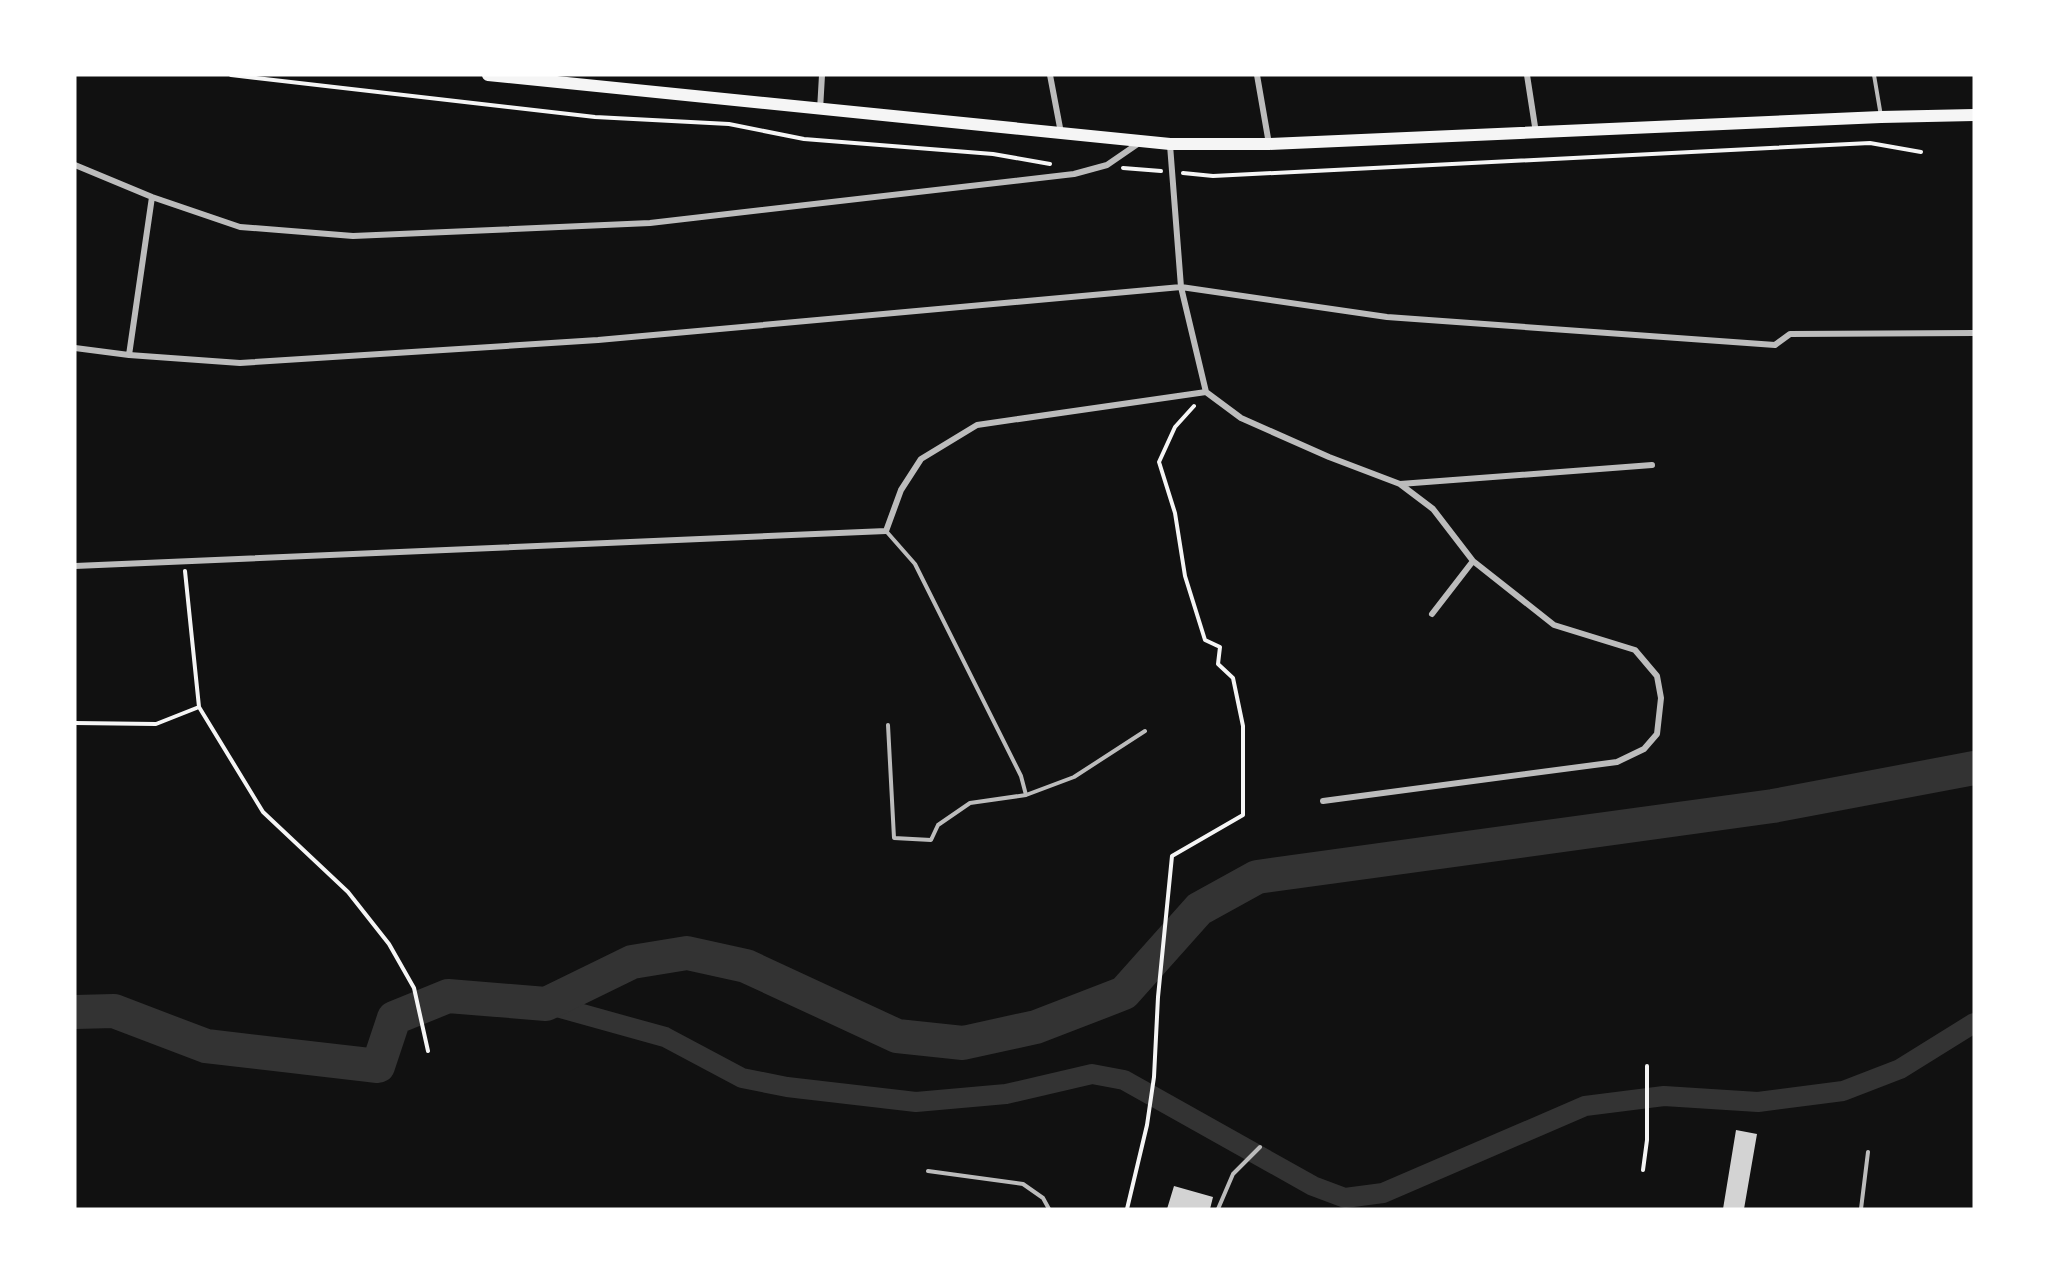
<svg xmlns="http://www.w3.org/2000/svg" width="2049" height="1284" font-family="Ubuntu,sans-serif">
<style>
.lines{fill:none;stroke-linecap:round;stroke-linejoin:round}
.canal{stroke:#333;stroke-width:20}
.river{stroke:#333;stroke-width:34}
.building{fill:#d3d3d3}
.path{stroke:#f5f5f5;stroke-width:4}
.service{stroke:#bcbcbc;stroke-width:4}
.minor{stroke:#bcbcbc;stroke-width:6}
.secondary{stroke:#f5f5f5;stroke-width:12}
</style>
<rect width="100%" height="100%" fill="#111"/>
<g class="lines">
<path class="canal" d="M546 1004 665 1037 742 1078 787 1087 916 1102 1006 1094 1092 1074 1124 1080 1313 1186 1345 1198 1383 1193 1585 1106 1664 1096 1758 1102 1843 1091 1900 1069 1974 1023"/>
<path class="river" d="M75 1012 114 1011 206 1046 378 1066 394 1018 448 996 546 1004 632 962 687 953 746 966 897 1036 963 1043 1036 1027 1124 993 1199 909 1257 877 1773 806 1974 768"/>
</g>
<path class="building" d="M1736 1130 1757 1134 1744 1209H1723Z
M1174 1186 1213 1197 1210 1209H1167Z"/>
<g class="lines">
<path class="path" d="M231 75 595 117 729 124 804 139 993 154 1050 164
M1123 168 1161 171
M1183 173 1213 176 1870 143 1921 152
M185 571 199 707 263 812 348 892 389 944 414 988 428 1051
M75 723 156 724 199 707
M1643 1170 1647 1140V1066
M1127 1209 1147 1125 1154 1077 1158 997 1172 856 1243 815V726L1233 678 1218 664 1220 647 1205 640 1185 576 1175 513 1159 462 1175 427 1194 406"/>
<path class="service" d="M1874 75 1881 116
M886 531 915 564 1021 776 1026 795
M888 725 894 838 931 840 938 825 970 803 1026 795 1074 777 1145 731
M928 1171 1023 1184 1043 1198 1049 1209
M1218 1209 1233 1174 1260 1147
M1861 1209 1868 1152"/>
<path class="minor" d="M1050 75 1061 133
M1257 75 1269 144
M1527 75 1536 133
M820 110 822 75
M1170 145 1181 287 1206 392 1241 418 1329 457 1400 484 1433 509 1473 561 1554 625 1635 650 1657 676 1661 698 1657 734 1644 749 1617 762 1323 801
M75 165 152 197 240 227 353 236 650 223 1074 174 1107 165 1139 143
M75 348 129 355 240 363 598 340 1181 287 1387 317 1775 345 1790 334 1974 333
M129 355 152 197
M1400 484 1652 465
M75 566 886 531 901 490 921 459 977 425 1206 392
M1432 614 1473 561"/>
<path class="secondary" d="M488 75 1170 144H1269L1881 117 1974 115"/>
</g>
<rect width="2049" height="1284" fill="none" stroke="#ffffff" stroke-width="153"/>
</svg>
